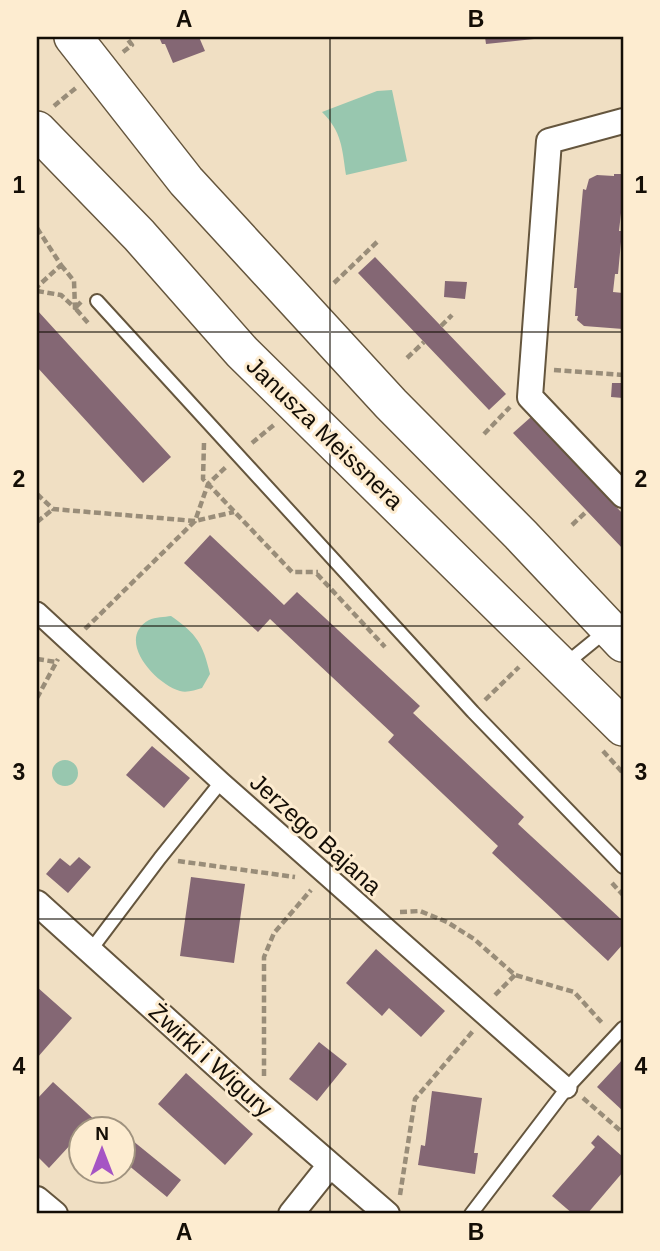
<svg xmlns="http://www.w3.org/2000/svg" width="660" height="1251" font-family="Helvetica,sans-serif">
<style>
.green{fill:#98c7af}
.building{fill:#846774}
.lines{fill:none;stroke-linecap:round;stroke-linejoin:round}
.service-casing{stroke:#65563e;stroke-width:16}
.pedestrian-casing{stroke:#65563e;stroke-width:23}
.minor-casing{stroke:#65563e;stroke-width:28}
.secondary-casing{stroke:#65563e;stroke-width:40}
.path{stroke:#998d79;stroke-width:4.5;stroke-dasharray:7 3.5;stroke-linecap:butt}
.service{stroke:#fff;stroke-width:12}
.pedestrian{stroke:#fff;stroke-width:19}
.minor{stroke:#fff;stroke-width:24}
.secondary{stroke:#fff;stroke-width:37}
.grid{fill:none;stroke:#140e06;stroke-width:2;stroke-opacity:0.55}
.labels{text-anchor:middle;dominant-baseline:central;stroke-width:6;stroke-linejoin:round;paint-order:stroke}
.street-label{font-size:24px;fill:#140e06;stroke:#fdecd0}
.neatline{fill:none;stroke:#140e06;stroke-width:2.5}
.grid-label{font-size:23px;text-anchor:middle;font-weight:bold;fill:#140e06}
</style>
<rect width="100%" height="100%" fill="#f0dfc3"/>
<path class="green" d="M392 90 407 161 346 175C342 148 342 132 322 112L377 91Z
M171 616C197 634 203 644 210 674L202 688C195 690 187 693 180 691 155 684 115 639 149 620 155 617 165 617 171 616Z
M52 773a13 13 0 1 1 26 0a13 13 0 1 1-26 0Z"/>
<path class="building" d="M159 37H199L205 51 173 63 165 44H162Z
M485 37H534V39L486 44Z
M614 174H623V213H621L619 231H622L618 274H615L613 292 623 293V329L584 326 577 320 578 316H575L577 288H574L583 189 586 190 589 179 597 175 614 176Z
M375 257 506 394 489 410 358 273Z
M445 281 467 282 465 299 444 297Z
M37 310 171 457 143 483 37 367Z
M612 383H623V398L611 397Z
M531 417 623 514V549L513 433Z
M210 535 284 605 297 592 420 706 413 713 524 817 518 824 623 921V944L608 961 492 853 498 846 388 742 394 735 270 619 258 632 184 563Z
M152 746 190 778 164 808 126 775Z
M79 857 91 867 68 893 46 874 60 858 70 866Z
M191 877 245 884 234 963 180 956Z
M376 949 445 1011 421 1037 389 1008 382 1016 346 983Z
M37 987 72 1018 37 1058Z
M319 1042 347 1064 317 1101 289 1079Z
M623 1059V1111L597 1087Z
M186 1073 253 1134 225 1165 158 1104Z
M53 1082 98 1123 93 1128H80V1142L76 1147 72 1143 49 1168 37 1156V1099Z
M432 1091 482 1098 474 1153H478L475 1174 418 1165 421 1145 425 1146Z
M122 1132 181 1180 167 1197 122 1160Z
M598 1135 623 1157V1172L587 1214H573L552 1196 595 1147 591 1143Z"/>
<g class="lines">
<defs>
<path id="service" d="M97 301 473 712 623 867
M563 666 606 631
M90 951 160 858 221 782
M471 1214 567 1088 623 1028"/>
<path id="pedestrian" d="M37 612 221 782 567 1088"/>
<path id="minor" d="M623 121 549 141 530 397 623 495
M37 903 254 1099 387 1214
M37 1199 55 1214
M291 1214 330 1165"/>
<path id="secondary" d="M73 37 186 181 391 404 520 534 623 643
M37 130 139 235 242 352 623 727"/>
</defs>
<use href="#service" class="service-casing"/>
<use href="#pedestrian" class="pedestrian-casing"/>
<use href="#minor" class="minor-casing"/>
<use href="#secondary" class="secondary-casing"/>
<path class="path" d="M123 52 132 45 126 37
M54 106 77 87
M37 228 61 265 37 287
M334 283 377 242
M37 291 61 295 75 308 74 281 61 265
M81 302 75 308 89 324
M441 326 452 315
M407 358 424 342
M554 370 623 375
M484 434 510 407
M204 443 203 479 208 484 292 572H318
M252 443 275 424
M37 494 53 509 195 521 208 484 227 466
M37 522 53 509
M572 525 587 511
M317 574 385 647
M85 629 195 521 234 512
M37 659 56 662
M37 698 58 659
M485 700 519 667
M603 751 623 773
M178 861 295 877
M612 883 623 895
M400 912 420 911 447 922 474 939 515 975 574 992 603 1024
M495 995 515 975
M264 1076V957L274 933 311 890
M583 1098 623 1133
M400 1195 415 1099 473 1031"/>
<use href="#service" class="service"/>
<use href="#pedestrian" class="pedestrian"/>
<use href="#minor" class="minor"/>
<use href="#secondary" class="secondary"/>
</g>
<path class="grid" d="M330 37V1214M37 332H623M37 626H623M37 919H623"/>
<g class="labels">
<g class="street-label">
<text transform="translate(325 433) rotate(44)">Janusza Meissnera</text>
<text transform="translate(316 834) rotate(42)">Jerzego Bajana</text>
<text transform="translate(211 1060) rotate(42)">Żwirki i Wigury</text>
</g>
</g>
<rect width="660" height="1251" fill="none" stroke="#fdecd0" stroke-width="77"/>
<g transform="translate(102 1150)"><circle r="33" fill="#fdecd0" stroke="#a0937f" stroke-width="2"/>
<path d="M0-5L12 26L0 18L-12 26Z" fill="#a554c4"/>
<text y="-10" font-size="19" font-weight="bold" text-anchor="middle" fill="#140e06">N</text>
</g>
<rect x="38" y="38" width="584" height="1174" class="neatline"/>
<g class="grid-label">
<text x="184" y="27">A</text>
<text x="476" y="27">B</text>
<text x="19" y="193">1</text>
<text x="641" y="193">1</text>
<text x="19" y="487">2</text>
<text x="641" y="487">2</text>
<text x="19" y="780">3</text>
<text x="641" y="780">3</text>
<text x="19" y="1074">4</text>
<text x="641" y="1074">4</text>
<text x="184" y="1240">A</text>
<text x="476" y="1240">B</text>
</g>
</svg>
